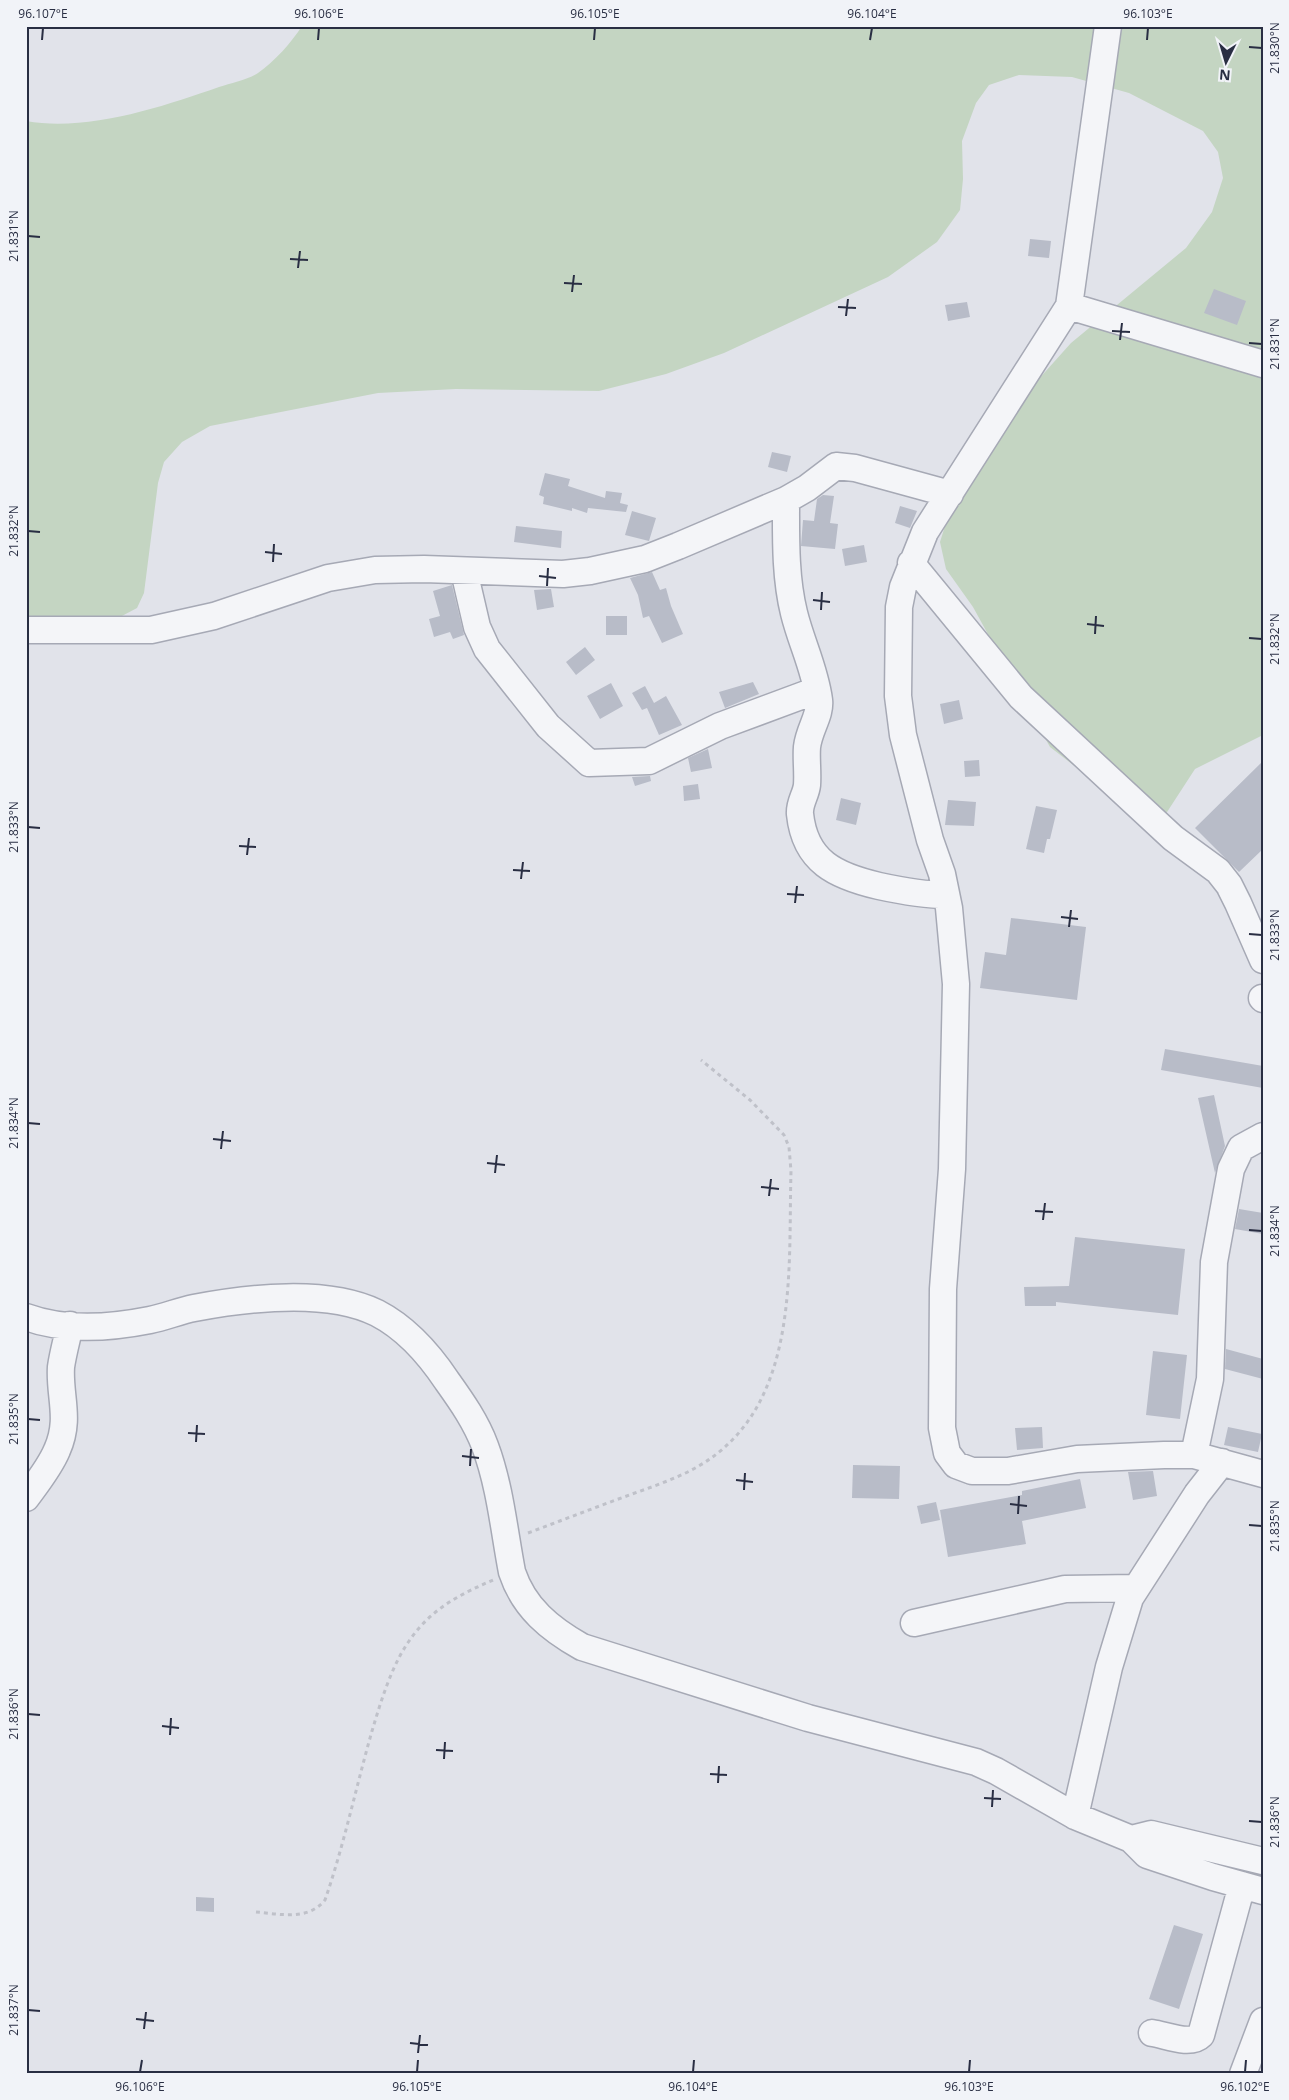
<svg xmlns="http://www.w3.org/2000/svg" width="1289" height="2100" font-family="'Open Sans',sans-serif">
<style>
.green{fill:#c4d5c2}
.building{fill:#b8bcc8}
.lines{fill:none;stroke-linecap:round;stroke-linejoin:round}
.minor-casing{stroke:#a6a9b5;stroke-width:29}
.path{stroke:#bfc1c9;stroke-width:3;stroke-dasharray:4 4;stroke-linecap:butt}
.minor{stroke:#f4f5f8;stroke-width:26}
.ticks{fill:none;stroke:#292e43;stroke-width:2}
.neatline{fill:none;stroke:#292e43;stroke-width:2}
.ticks-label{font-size:12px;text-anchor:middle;fill:#292e43}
</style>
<rect width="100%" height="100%" fill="#e1e3ea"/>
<path class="green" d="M302 26H1263V735L1195 769 1156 829 1050 747 973 607 946 569 940 542 951 507 1028 391 1071 343 1186 248 1212 212 1223 178 1218 152 1203 131 1129 93 1072 77 1019 75 989 85 976 103 962 141 963 179 960 210 937 242 888 277 724 353 666 374 599 391 456 389 378 393 210 426 182 442 164 462 158 483 144 593 137 608 120 617 26 618V121C87 132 162 107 219 87 231 83 247 80 258 73 275 61 291 43 302 26Z"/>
<path class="building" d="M1030 239 1051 241 1049 258 1028 256Z
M1214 289 1246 301 1237 325 1204 313Z
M967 302 970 317 948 321 945 305Z
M772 452 791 456 787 472 768 467Z
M545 473 570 479 568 486 605 498 606 491 622 493 620 503 628 505 626 512 588 508 587 513 572 508V511L543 504 544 497 539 495Z
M823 495 834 496 830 523 838 524 835 549 801 546 803 520 814 521 817 499Z
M900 506 917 511 910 528 895 523Z
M632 511 656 518 649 541 625 535Z
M516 526 562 531 561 548 514 542Z
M864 545 867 562 845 566 842 549Z
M652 572 660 590 666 588 671 606 683 634 662 643 649 616 643 618 638 595 630 578Z
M452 585 464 635 453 639 450 632 434 637 429 619 440 616 433 591Z
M551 589 554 607 537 610 534 590Z
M606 616H627V635H606Z
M585 647 595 660 576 675 566 662Z
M753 682 759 694 725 708 719 692Z
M611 683 623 706 600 719 587 696Z
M645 686 654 703 666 696 682 725 659 735 647 708 642 710 632 693Z
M959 700 963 719 944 724 940 704Z
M708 749 712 768 691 772 688 758Z
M979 760 980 776 965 777 964 761Z
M1263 761V849L1239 872 1195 828Z
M650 776 651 781 635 786 632 777Z
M698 784 700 799 684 801 683 786Z
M841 798 861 803 856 825 836 820Z
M948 800 976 802 974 826 945 825Z
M1036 806 1057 810 1050 839H1047L1044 853 1026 849Z
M1011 918 1086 927 1077 1000 980 988 985 952 1006 955Z
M1165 1049 1263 1066V1088L1161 1070Z
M1214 1095 1225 1146 1215 1173 1198 1098Z
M1239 1209 1263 1213V1234L1235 1229Z
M1075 1237 1185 1249 1178 1315 1056 1302V1306H1025L1024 1287 1069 1286Z
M1226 1349 1263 1359V1379L1225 1369Z
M1153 1351 1187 1355 1180 1419 1146 1415Z
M1042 1427 1043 1448 1017 1450 1015 1428Z
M1228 1427 1262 1434 1258 1452 1224 1445Z
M853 1465 900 1466 899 1499 852 1498Z
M1153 1471 1157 1496 1133 1500 1128 1472Z
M1080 1479 1086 1508 1022 1521 1026 1544 948 1557 940 1510 1022 1495V1491Z
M936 1502 940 1520 921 1524 917 1506Z
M196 1897 214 1898V1912L196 1911Z
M1174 1925 1203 1934 1179 2009 1149 1999Z"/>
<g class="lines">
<defs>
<path id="minor" d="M1108 26 1069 306 925 532 903 587 899 607 898 696 903 735 930 840 942 874 949 908 956 984 952 1169 943 1289 942 1428 947 1453 956 1465 972 1471H1008L1077 1459 1164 1455H1194L1263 1474
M1069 306 1263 364
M786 500C786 537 785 577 794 613 801 642 815 669 819 700 821 715 809 729 807 747 806 759 808 772 807 785 806 795 799 803 800 814 805 862 836 876 879 886 902 891 923 895 946 895
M911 563 1021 697 1173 838 1218 871 1229 885 1238 903 1263 960
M464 571 477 627 487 649 548 726 589 763 649 761 720 726 817 690
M26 630H151L214 616 328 578 375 570 424 569 563 574 590 571 645 559 678 546 786 500 807 488 836 466 855 468 950 494
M1262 998 1263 999
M26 1317C64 1331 110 1328 150 1320 165 1317 179 1311 194 1308 248 1298 326 1288 377 1313 406 1328 429 1354 447 1381 462 1402 476 1422 485 1446 500 1486 504 1530 512 1572 524 1608 550 1629 582 1647L808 1718 976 1762 996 1771 1075 1816 1131 1839 1147 1855 1213 1877 1263 1891
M1194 1455 1210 1379 1214 1262 1231 1169 1241 1148 1263 1136
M26 1498C37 1483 50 1467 57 1450 71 1419 59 1396 61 1367 63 1353 67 1339 70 1325
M914 1623 1065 1589 1136 1588
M1075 1816 1109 1667 1130 1598 1197 1494 1222 1462
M1131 1839 1151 1834 1263 1861
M1152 2033C1166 2035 1190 2046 1201 2035L1242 1885
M1243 2074 1263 2021"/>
</defs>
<use href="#minor" class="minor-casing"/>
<path class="path" d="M528 1533C560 1521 591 1509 624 1497 648 1488 674 1480 697 1467 801 1408 788 1272 791 1171L789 1147 784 1135 750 1100 701 1060
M256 1912C280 1914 308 1921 325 1900 344 1845 356 1787 372 1731 382 1698 393 1660 415 1633 435 1607 463 1593 493 1580"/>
<use href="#minor" class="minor"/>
</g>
<path class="ticks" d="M42 40 43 28M318 40 319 28M594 40 595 28M870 40 872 28M1147 40 1148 28M1249 47 1262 48M28 236 40 237M290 259 308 260M298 268 300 251M564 283 582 284M572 292 574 275M838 307 856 308M846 316 848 299M1112 331 1130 332M1120 340 1122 323M1249 343 1262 344M28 531 40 532M265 552 282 554M273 562 274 544M539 576 556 578M547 586 548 568M813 600 830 602M821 610 822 592M1087 624 1104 626M1095 634 1096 616M1249 638 1262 639M28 827 40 828M239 846 256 847M247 855 249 838M513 870 530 871M521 879 523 862M787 894 804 895M795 903 797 886M1061 917 1078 919M1069 927 1071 910M1249 934 1262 935M28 1123 40 1124M213 1139 231 1141M221 1149 223 1131M487 1163 505 1165M495 1173 497 1155M761 1187 779 1189M769 1196 771 1179M1035 1211 1053 1212M1043 1220 1045 1203M1249 1230 1262 1231M28 1419 40 1420M188 1433 205 1434M196 1442 197 1425M462 1456 479 1458M470 1466 471 1449M736 1480 753 1482M744 1490 745 1473M1010 1504 1027 1506M1018 1514 1019 1496M1249 1525 1262 1526M28 1714 40 1715M162 1726 179 1728M170 1735 171 1718M436 1750 453 1751M444 1759 445 1742M710 1774 727 1775M718 1783 719 1766M984 1798 1001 1799M992 1807 993 1790M1249 1821 1262 1822M28 2010 40 2011M136 2019 154 2021M144 2029 146 2012M410 2043 428 2045M418 2053 420 2035M140 2072 142 2060M417 2072 418 2060M693 2072 694 2060M969 2072 970 2060M1245 2072 1246 2060"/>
<rect width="1289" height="2100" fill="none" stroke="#f1f3f8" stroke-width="55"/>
<g transform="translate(1226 62) rotate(185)" stroke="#f1f3f8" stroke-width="4" paint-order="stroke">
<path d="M0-4L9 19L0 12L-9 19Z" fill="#292e43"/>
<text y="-8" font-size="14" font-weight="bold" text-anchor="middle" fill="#292e43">N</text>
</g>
<rect x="28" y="28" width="1234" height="2044" class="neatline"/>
<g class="ticks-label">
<text x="43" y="18">96.107°E</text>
<text x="319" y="18">96.106°E</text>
<text x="595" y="18">96.105°E</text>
<text x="872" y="18">96.104°E</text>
<text x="1148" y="18">96.103°E</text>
<text transform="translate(1275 48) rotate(-90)" y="4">21.830°N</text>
<text transform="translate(14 236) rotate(-90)" y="4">21.831°N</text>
<text transform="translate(1275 344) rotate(-90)" y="4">21.831°N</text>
<text transform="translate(14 531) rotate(-90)" y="4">21.832°N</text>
<text transform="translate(1275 639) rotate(-90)" y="4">21.832°N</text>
<text transform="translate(14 827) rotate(-90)" y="4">21.833°N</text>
<text transform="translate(1275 935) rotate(-90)" y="4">21.833°N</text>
<text transform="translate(14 1123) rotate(-90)" y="4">21.834°N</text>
<text transform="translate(1275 1231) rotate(-90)" y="4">21.834°N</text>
<text transform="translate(14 1419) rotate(-90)" y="4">21.835°N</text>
<text transform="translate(1275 1526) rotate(-90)" y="4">21.835°N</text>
<text transform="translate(14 1714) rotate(-90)" y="4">21.836°N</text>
<text transform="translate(1275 1822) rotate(-90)" y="4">21.836°N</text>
<text transform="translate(14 2010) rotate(-90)" y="4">21.837°N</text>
<text x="140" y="2091">96.106°E</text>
<text x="417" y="2091">96.105°E</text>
<text x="693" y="2091">96.104°E</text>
<text x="969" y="2091">96.103°E</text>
<text x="1245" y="2091">96.102°E</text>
</g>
</svg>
